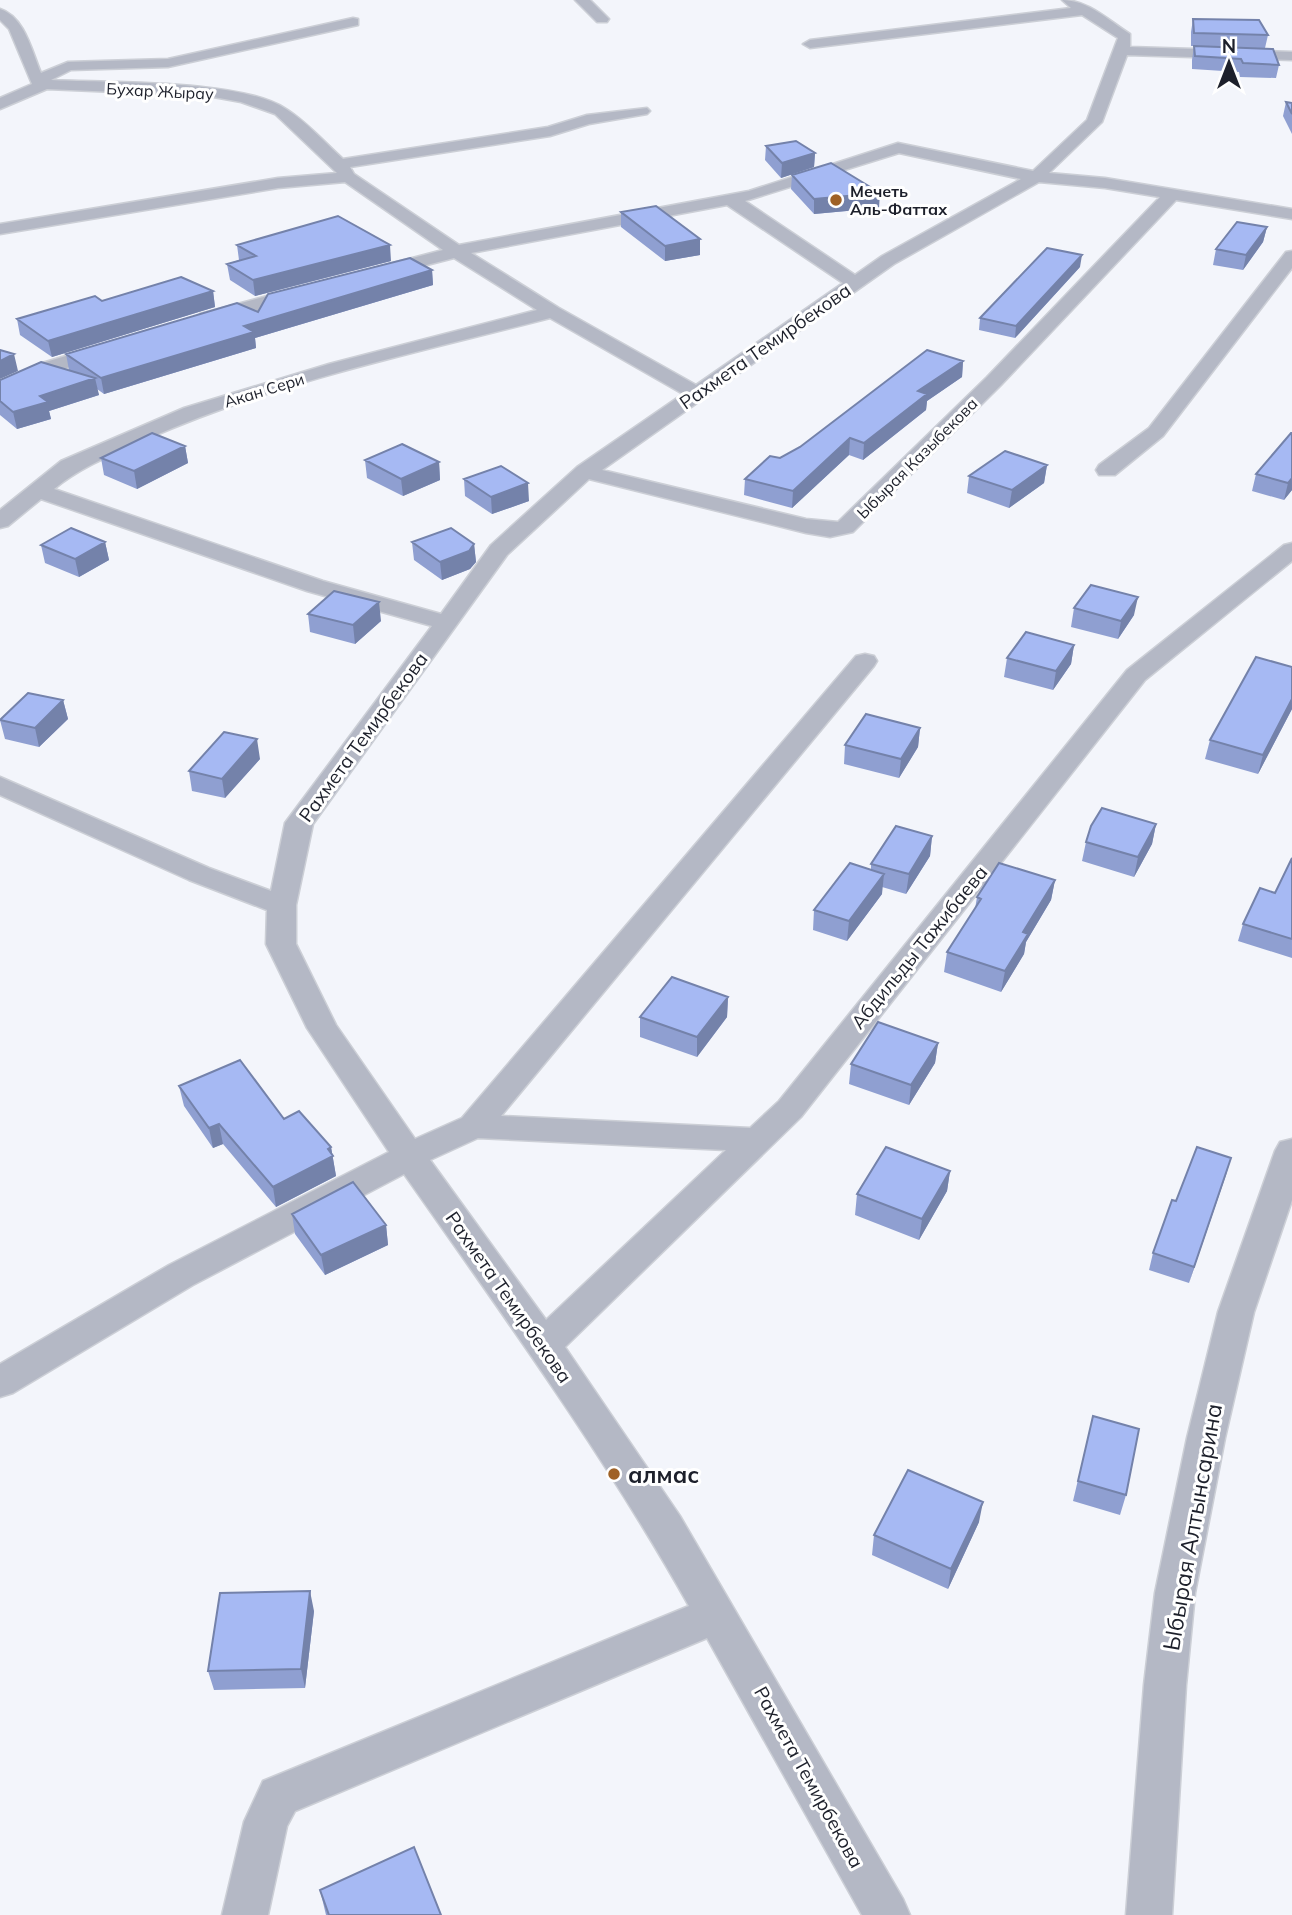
<svg xmlns="http://www.w3.org/2000/svg" width="1292" height="1915" font-family="Mulish,sans-serif">
<style>
.lines{fill:none;stroke-linecap:round;stroke-linejoin:round}
.minor-casing{stroke:#cccfd6;stroke-width:3}
.minor{fill:#b4b8c5;fill-rule:evenodd}
.wall{fill:#8f9fd1}
.shaded-wall{fill:#7482aa}
.building{fill:#a6b9f3;stroke:#7482aa;stroke-width:2}
.poi-dot{fill:#9f6126;stroke:#fff;stroke-width:2.5}
.labels{text-anchor:middle;dominant-baseline:central;stroke-width:6;stroke-linejoin:round;paint-order:stroke}
.far-street-label{font-size:16px;fill:#1d202b;stroke:#fff}
.far-poi-label{font-size:16px;font-weight:bold;fill:#1d202b;stroke:#fff;text-anchor:start}
.street-label{font-size:19px;fill:#1d202b;stroke:#fff}
.near-poi-label{font-size:23px;font-weight:bold;fill:#1d202b;stroke:#fff;text-anchor:start}
.near-street-label{font-size:23px;fill:#1d202b;stroke:#fff}
</style>
<rect width="100%" height="100%" fill="#f3f5fb"/>
<g class="lines">
<defs>
<path id="minor" d="M575 0H590L609 19 607 22H597Z
M1062 0C1088 0 1108 20 1130 34V47L1292 52V60L1127 55 1102 122 1049 173 1105 178 1292 209V219L1176 200 1001 385 853 532 830 537 806 533 589 479 507 555 313 824 296 905V944L336 1025 415 1139 462 1118 856 656 865 654 874 656 877 661 874 666 501 1116 750 1128 779 1101 1127 670 1284 545 1292 543V561L1145 680 801 1117 565 1347 680 1516 903 1899 910 1915H862L707 1638 295 1811 287 1826 268 1915H222L244 1822 263 1781 689 1606C605 1456 503 1315 404 1174L193 1285 13 1393 0 1397V1364L169 1265 389 1152 307 1028 266 944 267 910 189 880 0 795V777L209 868 271 891 285 823 432 626 307 591 41 499 8 526 0 528V510L61 461 184 408 329 364 537 310 454 258 380 277 374 276 371 272 374 268 443 250 345 182 278 188 0 234V224L278 178 337 173 275 114 241 102 208 96 47 89 0 109V98L32 84 9 29 0 20V9C25 17 32 52 41 73L68 62 168 59 353 18 358 19V25L168 67 71 70 51 80C108 83 241 79 286 109 307 122 325 143 343 159L548 127 587 115 647 108 650 111 647 114 589 124 550 136 350 167 354 174 459 245 749 191 898 143 1033 171 1087 120 1118 38 1082 15 810 48 803 44 810 40 1071 8ZM899 153 1021 179 882 256 855 275 745 201ZM1039 182 1105 188 1160 197 987 377 838 522 806 519 602 470 894 264ZM727 205 843 283 696 385 559 308 471 253ZM550 318 683 394 577 467 491 545 441 614 323 581 54 489C82 466 114 454 147 439 275 382 415 353 550 318ZM478 1138 726 1150 546 1320 430 1160Z
M1292 251V268L1163 436 1115 475H1099L1096 470 1099 465 1149 428 1286 252Z
M301 287 307 289 310 293 307 297 207 324 198 318 200 314Z
M106 344 113 346 116 350 113 354 53 372 0 396V382L39 364Z
M1292 1139V1200L1254 1312 1225 1438 1195 1593 1186 1685 1172 1915H1126L1144 1685 1155 1593 1187 1438 1218 1312 1275 1151 1280 1142Z"/>
</defs>
<use href="#minor" class="minor-casing"/>
<use href="#minor" class="minor"/>
</g>
<path class="wall" d="M1193 19 1268 35 1265 48 1279 65 1276 78 1240 77 1239 72 1192 69V60L1194 46H1191V32Z
M1286 102 1292 103V134L1283 116Z
M766 146 815 153 814 167 781 178 765 160Z
M792 175 879 208 814 214 791 189Z
M621 212 700 239V255L665 261 621 227Z
M1267 227 1263 242 1243 270 1213 265 1216 249Z
M237 245 391 261 255 296 230 280 227 264 239 260Z
M1080 267 1015 338 979 330 980 318Z
M432 270 433 285 255 338 256 348 104 394 97 389 99 395 49 411 51 419 17 429 0 415V380L72 372 69 370 66 354 258 312Z
M213 291 215 307 52 357 20 335 17 319 102 301Z
M963 361 962 377 927 401 926 410 863 460 849 455 792 508 744 495 745 479 780 458Z
M1292 433V490L1284 500 1252 491 1256 474Z
M185 446 188 463 137 489 104 475 101 458Z
M365 460 439 462 440 480 403 496 367 478Z
M1047 465 1044 483 1009 508 967 493 969 476Z
M464 479 529 501 492 514 465 496Z
M105 542 109 560 79 577 45 563 41 545Z
M412 542 474 544 476 562 470 569 442 580 414 560Z
M1074 608 1134 615 1118 639 1071 627Z
M308 614 381 621 355 644 310 632Z
M1074 645 1071 664 1053 690 1004 677 1007 658Z
M1292 667V709L1258 774 1205 759 1210 740Z
M63 700 68 719 39 747 5 739 0 720Z
M920 728 918 747 899 778 844 764 845 745Z
M260 759 225 798 192 791 189 771Z
M1156 824 1152 844 1134 877 1082 861 1086 842Z
M932 836 930 856 906 894 882 887V894L847 941 813 930 814 910 871 870V864Z
M1292 858V958L1238 941 1243 924 1275 893Z
M1055 880 1051 900 1026 942 1024 954 1001 992 944 972 947 952 975 909 977 897Z
M728 997 727 1017 697 1057 640 1037V1017Z
M938 1043 935 1063 909 1105 849 1084 851 1064Z
M179 1086 284 1119 331 1147 336 1176 276 1207 223 1144 213 1148 184 1106Z
M1231 1158 1189 1283 1149 1270 1153 1253Z
M950 1171 947 1191 919 1240 855 1215 857 1194Z
M292 1214 386 1225 388 1245 325 1275 295 1234Z
M1093 1416 1126 1495 1120 1515 1073 1501Z
M979 1522 948 1589 872 1555 874 1535Z
M314 1611 305 1688 214 1690 208 1671Z
M320 1890 441 1915H326Z"/>
<path class="shaded-wall" d="M815 153 814 167 781 178 782 163Z
M880 193 879 208 814 214V199Z
M1267 227 1263 242 1243 270 1246 255Z
M700 239V255L665 261V246Z
M390 245 391 261 255 296 253 280Z
M1082 255 1080 267 1015 338 1016 326Z
M432 270 433 285 255 338 256 348 104 394 101 378 244 326Z
M213 291 215 307 52 357 48 341Z
M14 354 18 371 0 379V361Z
M963 361 962 377 927 401 926 410 863 460 864 443 918 391Z
M95 378 99 395 49 411 51 419 17 429 13 412 40 396Z
M850 438 849 455 792 508 793 491Z
M185 446 188 463 137 489 134 471Z
M439 462 440 480 403 496 401 479Z
M1047 465 1044 483 1009 508 1012 490Z
M1292 478V490L1284 500 1288 483Z
M528 483 529 501 492 514 491 497Z
M105 542 109 560 79 577 75 559Z
M474 544 476 562 470 569 442 580 440 562Z
M1138 597 1134 615 1118 639 1121 621Z
M379 602 381 621 355 644 353 625Z
M1074 645 1071 664 1053 690 1056 671Z
M1292 699V709L1258 774 1263 755Z
M63 700 68 719 39 747 35 728Z
M920 728 918 747 899 778 901 759Z
M257 739 260 759 225 798 222 779Z
M1156 824 1152 844 1134 877 1138 857Z
M932 836 930 856 906 894 909 874Z
M884 874 882 894 847 941 849 921Z
M1055 880 1051 900 1026 942 1024 954 1001 992 1005 971 1023 932Z
M728 997 727 1017 697 1057V1037Z
M938 1043 935 1063 909 1105 911 1085Z
M219 1124 223 1144 213 1148 209 1128Z
M331 1147 336 1176 276 1207 273 1187Z
M1231 1158 1226 1175 1189 1283 1194 1267Z
M950 1171 947 1191 919 1240 922 1219Z
M386 1225 388 1245 325 1275 321 1255Z
M983 1502 979 1522 948 1589 951 1569Z
M310 1591 314 1611 305 1688 301 1669Z"/>
<path class="building" d="M1193 19 1259 20 1268 35 1194 33Z
M1194 46 1273 49 1279 65 1243 63 1241 59 1195 56Z
M1286 102 1292 103V114Z
M796 141 815 153 782 163 766 146Z
M831 163 880 193 814 199 792 175Z
M656 206 700 239 665 246 621 212Z
M338 216 390 245 253 280 227 264 256 256 237 245Z
M1237 222 1267 227 1246 255 1216 249Z
M1047 248 1082 255 1016 326 980 318Z
M410 258 432 270 244 326 254 332 101 378 66 354 237 303 258 312 268 294Z
M181 277 213 291 48 341 17 319 95 296 102 301Z
M0 350 14 354 0 361Z
M927 350 963 361 918 391 927 394 864 443 850 438 793 491 745 479 770 456 780 458 800 447Z
M41 362 95 378 40 396 48 402 13 412 0 401V380Z
M152 433 185 446 134 471 101 458Z
M1291 433H1292V478L1288 483 1256 474Z
M402 444 439 462 401 479 365 460Z
M1005 451 1047 465 1012 490 969 476Z
M501 466 528 483 491 497 464 479Z
M71 528 105 542 75 559 41 545Z
M451 528 474 544 469 551 440 562 412 542Z
M1091 585 1138 597 1121 621 1074 608Z
M334 591 379 602 353 625 308 614Z
M1026 632 1074 645 1056 671 1007 658Z
M1256 657 1292 667V699L1263 755 1210 740Z
M28 693 63 700 35 728 0 720Z
M866 714 920 728 901 759 845 745Z
M224 732 257 739 222 779 189 771Z
M1102 808 1156 824 1138 857 1086 842 1091 826Z
M896 826 932 836 909 874 871 864Z
M1292 858V939L1243 924 1260 888 1275 893Z
M850 863 884 874 849 921 814 910Z
M999 863 1055 880 1023 932 1028 934 1005 971 947 952 981 899 977 897Z
M672 977 728 997 697 1037 640 1017Z
M878 1022 938 1043 911 1085 851 1064Z
M240 1060 284 1119 299 1111 331 1147 328 1149 333 1156 273 1187 219 1124 209 1128 179 1086Z
M886 1147 950 1171 922 1219 857 1194Z
M1197 1147 1231 1158 1194 1267 1153 1253 1172 1200 1176 1201Z
M353 1182 386 1225 321 1255 292 1214Z
M1093 1416 1139 1429 1126 1495 1078 1481Z
M908 1470 983 1502 951 1569 874 1535Z
M310 1591 301 1669 208 1671 220 1593Z
M414 1847 441 1915H329L320 1890Z"/>
<g class="poi-dot">
<circle cx="836" cy="200" r="7"/>
<circle cx="614" cy="1474" r="7"/>
</g>
<g class="labels">
<g class="far-street-label">
<text transform="translate(160 91) rotate(3)">Бухар Жырау</text>
<text transform="translate(264 390) rotate(-17)">Акан Сери</text>
<text transform="translate(917 458) rotate(-45)">Ыбырая Казыбекова</text>
</g>
<g class="far-poi-label">
<text x="850" y="191">Мечеть<tspan x="850" dy="18">Аль-Фаттах</tspan></text>
</g>
<g class="street-label">
<text transform="translate(765 346) rotate(-35)">Рахмета Темирбекова</text>
<text transform="translate(363 737) rotate(-54)">Рахмета Темирбекова</text>
<text transform="translate(919 947) rotate(-51)">Абдильды Тажибаева</text>
<text transform="translate(509 1297) rotate(55)">Рахмета Темирбекова</text>
<text transform="translate(809 1777) rotate(61)">Рахмета Темирбекова</text>
</g>
<g class="near-poi-label">
<text x="628" y="1474">алмас</text>
</g>
<g class="near-street-label">
<text transform="translate(1192 1527) rotate(-80)">Ыбырая Алтынсарина</text>
</g>
</g>
<g transform="translate(1229 63)" stroke="#ffffff" stroke-width="5" paint-order="stroke">
<path d="M0-5L12 26L0 18L-12 26Z" fill="#1d202b"/>
<text y="-10" font-size="19" font-weight="bold" text-anchor="middle" fill="#1d202b">N</text>
</g>
</svg>
